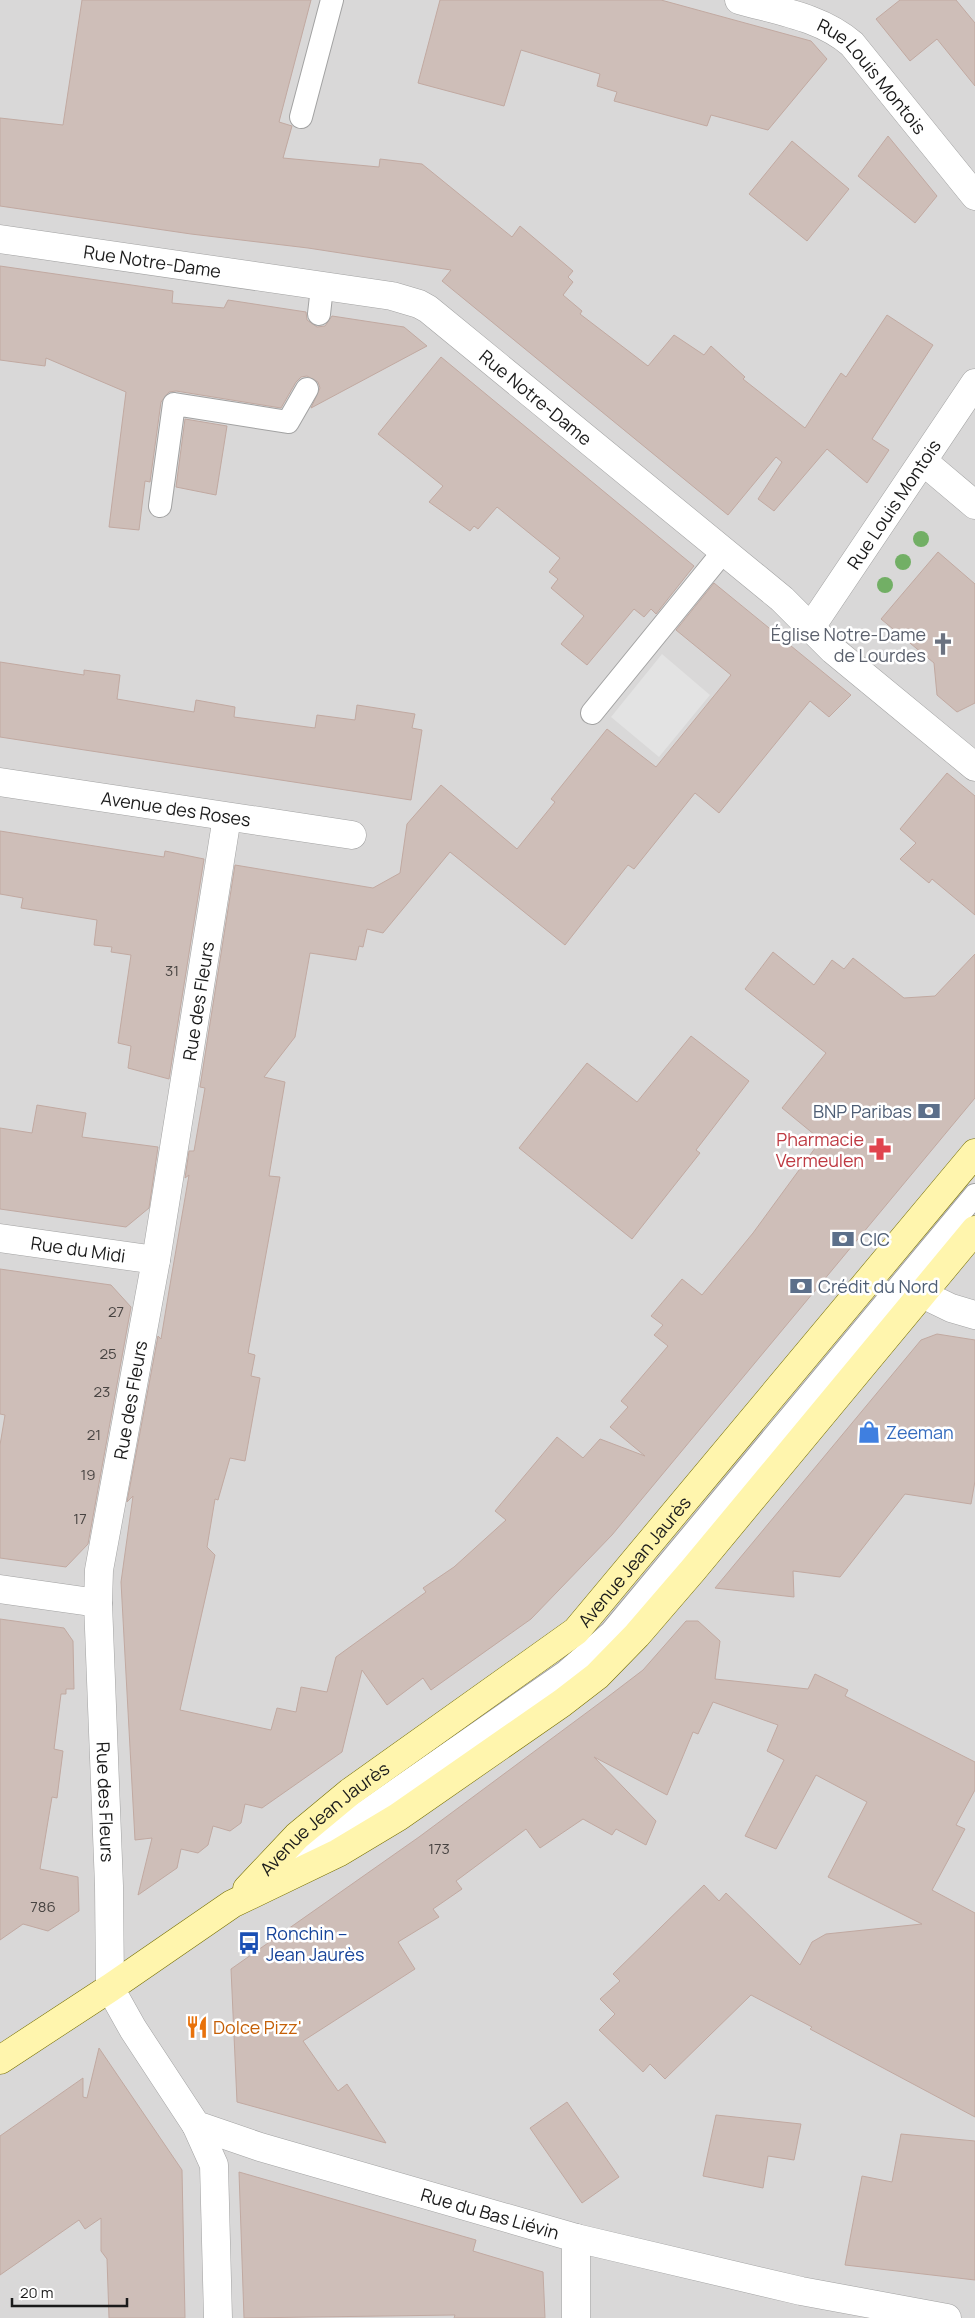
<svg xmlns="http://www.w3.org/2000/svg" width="975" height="2318" font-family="Manrope,sans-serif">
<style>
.residential{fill:#d9d8d8}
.parking{fill:#e3e3e3}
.building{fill:#cebeb8;stroke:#c1a9a1}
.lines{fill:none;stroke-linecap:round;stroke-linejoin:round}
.service-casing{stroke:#a2a2a2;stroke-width:24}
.minor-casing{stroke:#a2a2a2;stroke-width:29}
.secondary-casing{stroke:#756e00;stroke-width:29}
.service{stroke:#fff;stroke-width:22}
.minor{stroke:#fff;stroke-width:28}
.secondary{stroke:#fff5ad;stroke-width:28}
.tree{fill:#72af65}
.labels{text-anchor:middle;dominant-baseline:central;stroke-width:5;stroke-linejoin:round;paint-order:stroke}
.number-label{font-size:15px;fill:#484442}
.street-label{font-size:18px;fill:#1b1b1b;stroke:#fff}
.worship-label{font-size:18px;fill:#5b616d;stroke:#fff;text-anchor:end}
.service-label{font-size:18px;fill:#4e5e75;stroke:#fff;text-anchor:start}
.health-label{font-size:18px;fill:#be3a42;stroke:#fff;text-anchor:end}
.shop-label{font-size:18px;fill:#366cbe;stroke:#fff;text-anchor:start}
.transit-label{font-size:18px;fill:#164399;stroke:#fff;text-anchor:start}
.food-label{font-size:18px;fill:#c56008;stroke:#fff;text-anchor:start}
</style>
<rect width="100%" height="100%" fill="#eee7df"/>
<path class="residential" d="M0 0H975V2318H0Z"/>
<path class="parking" d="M662 654 710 695 659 757 611 717Z"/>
<path class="building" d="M82 0H311L279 122 292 126 283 158 379 167 380 159 422 164 512 237 520 226 573 271 568 277 573 282 563 295 582 311 580 314 648 366 674 335 704 355 711 346 745 377 743 379 805 428 841 373 846 377 887 315 933 345 872 439 889 450 867 483 827 449 774 511 758 499 782 462 776 457 728 515 442 281 451 270 308 248 191 234 0 206V118L63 125Z
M440 0H661L811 41 827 59 768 130 711 115 707 126 614 101 617 92 597 86 600 74 521 50 504 106 418 83Z
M900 0H956L975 23V86L937 39 910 61 876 19Z
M888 136 937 196 915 223 858 176Z
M792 141 849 189 807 241 749 194Z
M0 266 173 291 172 303 224 308 228 300 306 312 307 320 317 327 325 326 332 316 404 327 427 346 311 408 320 388 318 382 307 376 301 377 296 382 281 408 176 391 169 392 161 402 150 482 145 481 139 530 109 527 126 392 46 358 45 366 0 360Z
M441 357 694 566 656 614 651 609 644 617 634 609 587 665 561 644 584 616 551 588 558 579 549 572 560 558 497 507 478 529 474 526 470 531 429 502 443 486 378 434Z
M185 419 227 426 216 495 176 487Z
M938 552 975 584V703L957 712 937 695 934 663 881 619Z
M714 583 851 695 829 717 810 701 719 813 695 793 634 869 628 865 565 945 450 852 383 933 367 929 363 947 359 946 356 960 310 953 295 1037 264 1077 285 1082 269 1176 280 1177 248 1353 255 1355 251 1376 260 1378 245 1461 230 1458 218 1500 215 1499 207 1547 215 1555 180 1710 271 1730 277 1708 296 1712 301 1687 327 1692 336 1657 426 1592 423 1588 454 1567 506 1520 495 1511 557 1437 583 1458 600 1439 645 1456 610 1427 628 1407 621 1401 668 1346 654 1335 663 1325 651 1316 682 1279 702 1295 753 1233 821 1140 782 1108 826 1053 745 989 773 952 814 985 832 960 844 969 853 958 904 998 935 996 975 954V1098L612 1535 531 1619 431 1690 423 1678 387 1705 362 1670 342 1752 262 1808 245 1804 241 1823 230 1831 213 1826 208 1845 198 1853 181 1849 177 1868 138 1895 152 1838 135 1840 121 1582 133 1496 127 1502 158 1336 161 1339 172 1273 189 1175 185 1178 189 1151H194L205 1088 200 1087 235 865 373 888 400 873 407 824 441 785 517 849 555 802 551 799 607 729 656 767 731 675 676 630Z
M0 662 84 675V670L120 675 117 699 194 712 196 700 235 707 234 717 315 728 317 715 355 720 357 705 415 714 412 728 422 730 411 800 0 737Z
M947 773 975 796V915L932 879 929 883 900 859 916 843 900 829Z
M0 831 164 857 165 851 204 859 169 1079 128 1068 131 1046 118 1043 131 955 111 952 112 947 94 945 97 920 21 908 23 898 0 894Z
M691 1036 749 1081 696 1150 700 1153 632 1239 519 1148 587 1063 637 1102Z
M37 1105 86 1113 82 1137 158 1147 149 1208 126 1227 0 1209V1128L32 1133Z
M0 1269 111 1285 131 1307 88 1544 66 1567 0 1558V1445L5 1415 0 1414Z
M937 1334 975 1340V1481L971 1504 905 1494 840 1577 793 1571 794 1597 715 1588 921 1340Z
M0 1619 64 1628 73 1641 74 1689H66V1694H61L54 1749 63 1751 57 1798 52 1797 40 1869 78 1877 79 1911 48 1931 23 1924 0 1940Z
M686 1621H698L720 1641 715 1679 808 1689 815 1674 848 1690 845 1696 975 1762V1790L956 1825 965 1829 932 1890 975 1913V2117L810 2029 812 2027 751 1995 665 2079 650 2064 643 2072 599 2030 615 2014 600 1999 620 1981 613 1974 704 1885 719 1901 726 1893 800 1965 812 1942 826 1934 922 1924 828 1877 867 1802 816 1775 776 1849 745 1836 784 1760 767 1751 778 1725 713 1702 698 1734 693 1732 667 1795 594 1757 656 1821 646 1845 616 1829 612 1835 583 1819 540 1848 526 1829 456 1881 462 1889 433 1909 439 1917 398 1942 415 1969 303 2041 338 2091 347 2084 386 2143 237 2102 231 1969 419 1837 605 1699 643 1670Z
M99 2048 182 2170 185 2318H109L107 2259 101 2251V2218L85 2229 79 2220 0 2275V2136L83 2078V2097L87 2098Z
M567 2102 619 2177 582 2203 530 2128Z
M716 2115 801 2124 794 2160 768 2156 763 2188 703 2176Z
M901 2134 975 2141V2280L845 2265 862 2176 892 2182Z
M239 2172 476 2240 473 2251 543 2272 545 2318H454L455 2315 244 2318Z"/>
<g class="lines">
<defs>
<path id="service" d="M301 117 332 0
M319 314 322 287
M160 506 174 404 288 422 307 389
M592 713 723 552
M278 1872 565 1672 611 1632 975 1195"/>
<g id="minor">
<path id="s1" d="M739 0C778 11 821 17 852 44L975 196"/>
<path id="s2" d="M0 239 392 296 419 304 428 309 782 599 833 650 975 767"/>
<path d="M924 462 975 505"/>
<path id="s3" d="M811 627 975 383"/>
<path id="s4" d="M0 782 352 835"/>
<path id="s5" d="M227 817 156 1260 99 1570 98 1603 109 1886 110 1988 133 2029 196 2125 260 2147 576 2238 801 2291 947 2318"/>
<path id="s6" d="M0 1238 156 1260"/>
<path d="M922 1294 951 1308 975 1315"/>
<path d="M0 1589 98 1603"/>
<path d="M196 2125 214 2165 218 2318"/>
<path d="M576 2238V2318"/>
</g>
<g id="secondary">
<path id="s7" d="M247 1889 297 1836 350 1792 576 1631 975 1153"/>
<path d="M0 2060 110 1988 232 1904 338 1853 398 1817 562 1703 597 1676 637 1635 693 1570 975 1230"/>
</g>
</defs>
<use href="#service" class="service-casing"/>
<use href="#minor" class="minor-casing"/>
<use href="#secondary" class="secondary-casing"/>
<use href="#service" class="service"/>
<use href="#minor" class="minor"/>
<use href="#secondary" class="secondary"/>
</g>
<g class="tree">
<circle cx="921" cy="539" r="8"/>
<circle cx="903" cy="562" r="8"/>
<circle cx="885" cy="585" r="8"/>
</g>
<defs>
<symbol id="church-bare" viewBox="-9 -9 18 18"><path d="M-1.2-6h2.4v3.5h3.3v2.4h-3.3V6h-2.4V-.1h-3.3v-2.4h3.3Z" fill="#6b7280" stroke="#fff" stroke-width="2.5" paint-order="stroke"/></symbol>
<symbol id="bank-bare" viewBox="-9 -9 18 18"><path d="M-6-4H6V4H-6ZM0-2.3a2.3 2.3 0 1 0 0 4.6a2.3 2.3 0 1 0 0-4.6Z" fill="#5c6f8a" stroke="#fff" stroke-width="2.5" paint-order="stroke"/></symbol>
<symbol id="pharmacy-bare" viewBox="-9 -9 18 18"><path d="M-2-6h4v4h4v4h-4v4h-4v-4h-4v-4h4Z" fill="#e0444e" stroke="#fff" stroke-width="2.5" paint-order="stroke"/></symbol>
<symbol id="shop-bare" viewBox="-9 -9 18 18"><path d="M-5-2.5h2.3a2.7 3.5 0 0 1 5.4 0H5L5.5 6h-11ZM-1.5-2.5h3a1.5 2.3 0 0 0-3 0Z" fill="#3f7fe0" stroke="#fff" stroke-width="2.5" paint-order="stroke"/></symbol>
<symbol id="bus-bare" viewBox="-9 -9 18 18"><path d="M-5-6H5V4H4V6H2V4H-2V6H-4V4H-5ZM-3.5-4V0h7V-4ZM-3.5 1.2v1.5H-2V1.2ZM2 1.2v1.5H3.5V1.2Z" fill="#1a4fb4" stroke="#fff" stroke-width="2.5" paint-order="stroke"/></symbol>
<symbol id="restaurant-bare" viewBox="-9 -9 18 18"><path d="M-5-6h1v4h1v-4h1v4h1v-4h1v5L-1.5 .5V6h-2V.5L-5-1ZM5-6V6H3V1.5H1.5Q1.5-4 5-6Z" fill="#e8710a" stroke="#fff" stroke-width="2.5" paint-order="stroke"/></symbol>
</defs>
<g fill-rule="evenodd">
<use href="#church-bare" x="927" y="628" width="32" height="32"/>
<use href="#bank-bare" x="913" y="1095" width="32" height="32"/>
<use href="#pharmacy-bare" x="864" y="1133" width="32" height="32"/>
<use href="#bank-bare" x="827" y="1223" width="32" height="32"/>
<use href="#bank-bare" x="785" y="1270" width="32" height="32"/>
<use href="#shop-bare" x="853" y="1416" width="32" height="32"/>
<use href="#bus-bare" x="233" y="1927" width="32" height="32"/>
<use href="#restaurant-bare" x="181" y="2011" width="32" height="32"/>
</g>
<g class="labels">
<g class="number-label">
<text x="172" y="970">31</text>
<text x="116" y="1311">27</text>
<text x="108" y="1353">25</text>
<text x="102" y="1391">23</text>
<text x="94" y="1434">21</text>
<text x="88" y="1474">19</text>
<text x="80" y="1518">17</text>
<text x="439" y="1848">173</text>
<text x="43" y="1906">786</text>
</g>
<g class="street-label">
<text stroke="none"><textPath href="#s1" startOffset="159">Rue Louis Montois</textPath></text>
<text stroke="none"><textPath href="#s2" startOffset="154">Rue Notre-Dame</textPath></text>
<text stroke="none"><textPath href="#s2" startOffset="574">Rue Notre-Dame</textPath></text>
<text stroke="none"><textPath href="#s3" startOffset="148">Rue Louis Montois</textPath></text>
<text stroke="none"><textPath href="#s4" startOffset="178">Avenue des Roses</textPath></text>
<text transform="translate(198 1001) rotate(-81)">Rue des Fleurs</text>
<text stroke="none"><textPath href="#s6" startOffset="79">Rue du Midi</textPath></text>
<text transform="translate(130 1400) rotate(-80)">Rue des Fleurs</text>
<text stroke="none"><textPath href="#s7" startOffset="510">Avenue Jean Jaurès</textPath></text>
<text stroke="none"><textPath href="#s5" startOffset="996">Rue des Fleurs</textPath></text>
<text stroke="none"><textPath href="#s7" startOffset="105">Avenue Jean Jaurès</textPath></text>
<text stroke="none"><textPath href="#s5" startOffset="1651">Rue du Bas Liévin</textPath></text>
</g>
<g class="worship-label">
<text x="926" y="634">Église Notre-Dame<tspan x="926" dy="21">de Lourdes</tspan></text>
</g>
<g class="service-label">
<text x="912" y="1111" text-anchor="end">BNP Paribas</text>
<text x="860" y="1239">CIC</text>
<text x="818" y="1286">Crédit du Nord</text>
</g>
<g class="health-label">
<text x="864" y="1139">Pharmacie<tspan x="864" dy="21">Vermeulen</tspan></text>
</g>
<g class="shop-label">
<text x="886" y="1432">Zeeman</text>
</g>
<g class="transit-label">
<text x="266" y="1933">Ronchin –<tspan x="266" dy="21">Jean Jaurès</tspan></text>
</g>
<g class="food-label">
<text x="213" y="2027">Dolce Pizz'</text>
</g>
</g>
<path d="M12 2298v8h115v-8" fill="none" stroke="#1b1b1b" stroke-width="2.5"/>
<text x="20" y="2298" font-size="15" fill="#1b1b1b" stroke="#ffffff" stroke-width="4" paint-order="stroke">20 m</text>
</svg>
